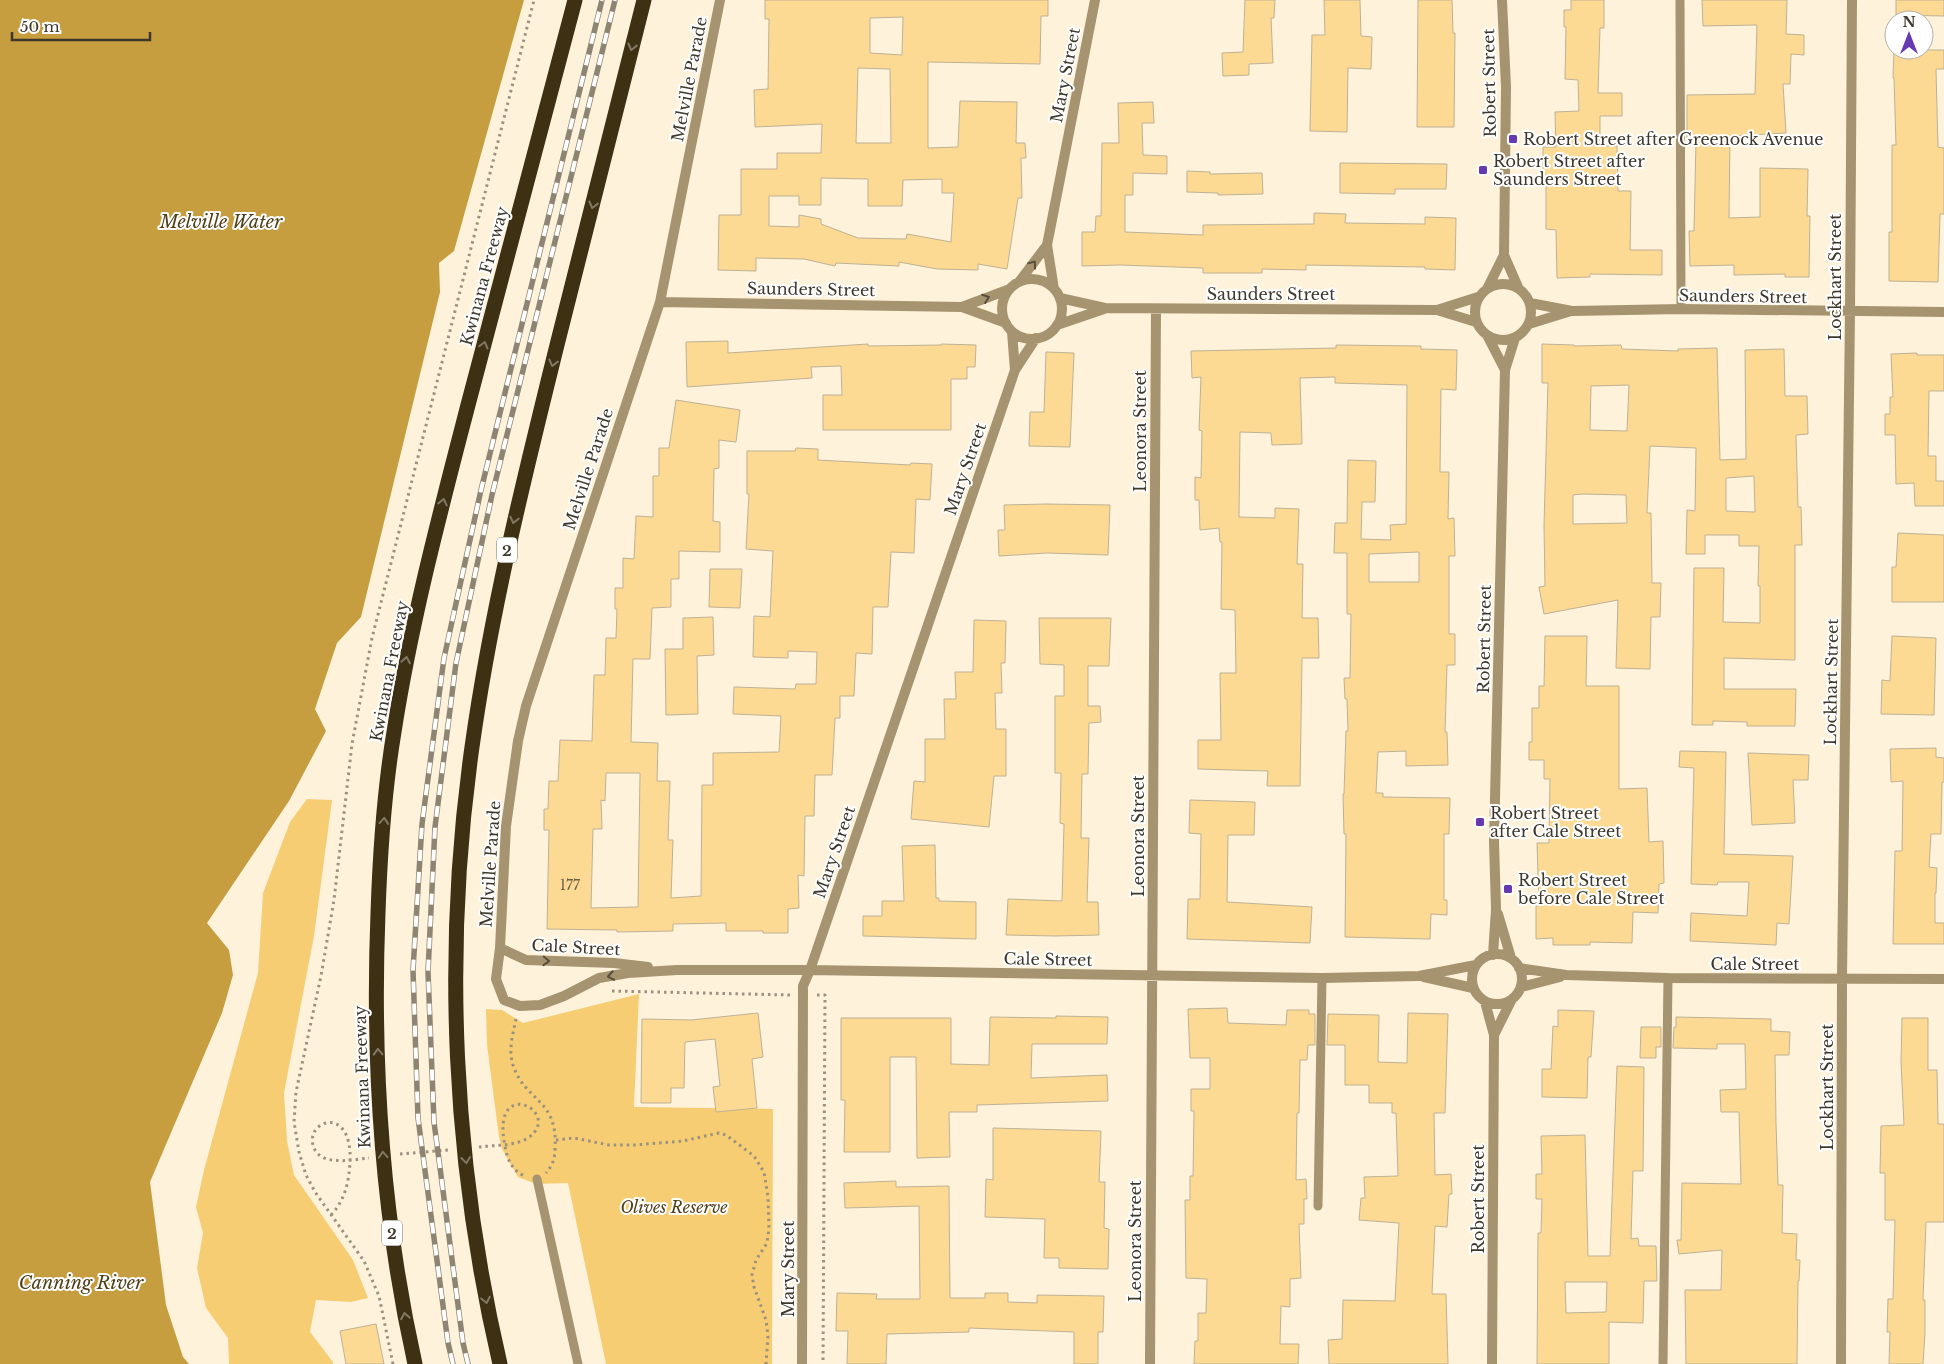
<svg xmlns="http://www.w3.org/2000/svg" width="1944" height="1364" font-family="'Libre Baskerville',serif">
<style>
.green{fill:#f7cd74}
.water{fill:#c69d3f}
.building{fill:#fcda93;stroke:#bfb195;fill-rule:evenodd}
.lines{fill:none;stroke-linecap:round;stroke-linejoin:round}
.path{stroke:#9a917f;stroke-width:3;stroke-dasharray:2.5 4;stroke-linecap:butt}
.service{stroke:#a69470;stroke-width:9}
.minor{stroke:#a69470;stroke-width:10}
.motorway{stroke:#3e3013;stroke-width:15}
.rail-casing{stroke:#8d8473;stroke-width:5.5}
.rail{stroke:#fff;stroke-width:4;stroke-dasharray:11;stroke-linecap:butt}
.oneway{stroke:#827866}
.oneway2{stroke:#584f3d}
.poi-dot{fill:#6439b1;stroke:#fff;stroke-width:2}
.labels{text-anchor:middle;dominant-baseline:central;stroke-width:4;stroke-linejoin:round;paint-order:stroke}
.number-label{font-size:14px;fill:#6e6046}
.shield{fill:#fff;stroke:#78746b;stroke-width:1}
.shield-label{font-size:15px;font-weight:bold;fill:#3e382c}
.street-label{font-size:16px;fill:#3e382c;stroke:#fff}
.poi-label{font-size:16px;fill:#3e382c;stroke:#fff;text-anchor:start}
.park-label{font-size:16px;font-style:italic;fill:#4f3d16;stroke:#fff}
.water-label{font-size:18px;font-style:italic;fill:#4f3e17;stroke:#fff}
</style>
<rect width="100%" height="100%" fill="#fef2da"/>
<path class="green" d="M307 799 332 800 314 936 284 1093 287 1141 294 1175 353 1260 368 1298 351 1302 316 1300 310 1332 333 1362V1364H229L228 1338 206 1308 197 1268 203 1233 196 1207 204 1170 258 973 263 893 290 822Z
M639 994 634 1107 773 1109 772 1364H606L568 1183 536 1184 518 1177 502 1149 499 1137 487 1045 486 1009 502 1010 523 1023Z"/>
<path class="water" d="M0 0H524L454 251 439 263 440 292 361 617 337 643 315 709 326 731 289 801 207 923 229 950 233 975 222 1013 150 1182 166 1305 183 1357 189 1364H0Z"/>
<path class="building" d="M765 0H1048V16H1041L1040 64 928 62V148L958 147 960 101 1017 102 1016 143H1025L1026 158H1021L1022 198H1018L1007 269 978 264V270L937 269 899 262V266L836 263 835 266 804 259 756 258V271L718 270 719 215H741V169H777V153H821L822 124 755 127 754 90 768 89 769 19H765ZM903 17 902 55 870 53V18ZM858 68 890 69 891 143H856ZM821 178 868 179V206H902L903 180 942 179V193H954L951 242 907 234 906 239 858 238 821 224V219L799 215V227L769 226V196H799V205H821Z
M1245 0H1275L1274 18H1271L1273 63 1249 64V75L1223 76 1222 53 1243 52Z
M1324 0H1360L1361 36 1372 37 1371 69 1348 68 1347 132 1310 131 1312 35H1325Z
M1418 0H1452L1453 33H1455L1454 127H1417Z
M1571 0H1604V28H1600L1598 93H1622V116H1600V146H1617L1618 191H1631L1630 250H1662V275L1590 274V277L1557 278 1556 230 1546 229V184H1543V147H1556L1555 112 1579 111 1578 80 1565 79 1566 27H1564V10H1571Z
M1702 0H1787L1786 34 1804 35V55L1791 54 1790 84H1783L1786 133 1730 136 1729 218 1760 217V168L1808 169 1807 216H1810L1809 277H1785V274L1734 275V265L1690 266 1689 231H1694L1696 141H1687V95L1755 94 1757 25 1703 26Z
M1896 0H1944V16L1896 15Z
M1894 50H1944V69H1936L1938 147 1944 148V214H1940L1938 282 1889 281V232H1892V145H1896L1894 78H1893Z
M1153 102 1154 123H1142L1143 155 1167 156V174L1133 173V195H1125V232L1203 235V225L1314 224V213L1346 214 1345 223 1425 224V217L1456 218 1455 270 1425 269V267L1306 265V270L1262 269V273H1203V268L1120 265 1082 266V232H1095L1096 216H1101L1102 143H1119L1118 103Z
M1340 163 1447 164 1446 189H1395V194L1340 193Z
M1187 171 1210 172V174L1262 173 1263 194 1218 195V193L1187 192Z
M728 341V353L868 344V346L941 345V344L976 345 975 367H967V379H951V430H823V395H842L841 366 811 367 812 378 687 387 686 342Z
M1542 344 1574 345V346L1621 345 1622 349 1678 351V349L1717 348 1720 460 1746 459 1745 350 1784 349 1785 396H1807L1808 434 1796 435 1798 507H1801L1802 545H1795V660L1724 658V689H1796L1795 726H1747V722L1713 721V725H1692L1694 568H1724L1723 622 1760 623V586H1758L1759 546H1739V535H1705V554H1686L1687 510 1695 511 1696 448 1650 446 1647 513H1651L1652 583H1661L1660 617H1651L1650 669 1616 668 1618 600 1544 614 1539 587 1545 586 1544 525 1548 383H1542ZM1629 385 1627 431 1590 430 1591 386ZM1754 476 1755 512 1726 511V478ZM1582 494 1626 495 1627 523 1573 524V495Z
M1336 345 1421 346V349L1457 350 1456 390 1441 389 1440 472H1449L1448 519 1454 518 1455 556H1449V634H1455V665H1447L1445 732H1447L1448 765 1406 766V751L1378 752 1376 793H1383V797L1450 798 1449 834H1444V900H1447V915L1431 914 1430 939 1345 937 1346 834H1344L1343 794H1344L1346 731H1348L1347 699H1345L1344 678H1350L1351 614H1347V553H1334L1335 523H1347L1348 460 1376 461 1375 502H1362L1361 539 1391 540 1390 525 1406 524 1407 385 1335 383V377L1300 378 1302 444 1272 445 1271 433 1240 432 1239 517 1275 518V508L1299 509 1297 564H1303L1302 618H1318L1319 658H1302L1300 786H1267L1268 771 1198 769V740H1221L1220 673H1236L1235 610 1221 609 1222 542H1220L1219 528 1200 530 1199 500H1195V477L1201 478 1202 431 1199 430 1201 377 1192 378 1191 351 1336 348ZM1419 552V582H1369V554Z
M1046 352 1074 353 1070 447 1029 446 1030 412H1044Z
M1917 353V355H1944V391H1929L1928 456H1936V481H1944V506H1915L1914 483 1896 484 1895 435H1885V414H1890V397H1893L1891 354Z
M676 400 740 410 736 442 719 440V468L714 469 713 521 720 522V552L679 551V579H671V607L652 608 650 659H633L631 742 658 743 657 781H670L668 840H673L671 898 701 896 702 785H713V753L779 752 781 716 733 714 734 687 795 689 796 684H816L817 652 788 651V658L753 657 754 616 770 617 773 551 746 549 749 494H747V451H795L796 448 818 449V460L910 465 911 463 932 464 930 500 916 499 914 553 891 552 888 607H873L872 654 856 653 854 696H840V718H835L832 775H815L814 816H805L804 876 798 875 799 908 788 909V933H763V931H726V923L673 924V931L617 932V930L547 929 549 830H544V809H548L549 781H558L560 740 592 741 594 675H605L606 638H616L617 609H615V588H623V558L634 559 636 516 653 517V476H659V448H669ZM606 773H640L638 907 591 908 593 829H602L601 800 605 801Z
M1046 504 1110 505 1108 555 1047 553 999 556 998 530H1005L1004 505Z
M1898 533 1944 535V602H1892V567H1896Z
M710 569H742L740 608 709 607Z
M713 617 714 655 697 656 698 714 666 715 665 649H683V618Z
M1039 618H1111L1109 666H1088V706H1100L1101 722 1089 723 1088 774H1082L1081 838H1089L1087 902H1098L1099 935 1056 936 1006 935 1008 899 1062 901 1064 824 1060 823 1061 773H1055V696H1064V665L1040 664Z
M974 620 1006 621 1005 663H1001L1002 693H995L996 729H1006V776H994L989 827 911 819 914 781 925 782V739H945L944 699H956L955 672H973Z
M1545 636H1587L1586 686H1619V789L1647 788 1649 842 1663 841 1664 883 1659 884 1658 913 1633 912 1632 943 1590 942V945H1553V938L1536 939V906H1539L1537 843H1549L1550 779H1544V760H1529V742H1532V708H1539V686H1544Z
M1892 636 1936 638 1934 715 1881 714 1882 680 1890 681Z
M1936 748V757L1944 758V782H1942L1941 834H1931L1929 867 1937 868 1936 893H1935V923H1944V944H1893L1895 851H1902L1903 781 1891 782 1890 749Z
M1680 751 1726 752 1724 854 1793 856 1789 924 1777 923 1776 945 1690 941 1691 913 1747 916 1749 882H1718L1717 885 1691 884 1694 768 1679 767Z
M1748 753 1809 755 1808 780H1793L1795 823 1752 825Z
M1190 800 1255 802 1254 835H1228L1227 902 1312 907 1310 943 1187 939 1188 899H1200L1201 834 1189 833Z
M935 845 936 898H939V901L976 902V939L863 936V916H882V901H904L902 846Z
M1227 1008 1228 1023 1286 1025 1287 1010H1309V1014H1315V1045H1308L1307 1060H1300L1299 1113H1297L1296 1180 1306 1179 1307 1199H1304V1224H1299L1301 1278 1290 1279V1307L1281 1306 1280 1344H1299L1298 1364H1194L1195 1341H1198V1313H1206L1207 1279 1186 1278 1185 1200H1190V1176H1193L1194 1111H1191V1089H1210V1058H1190L1188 1009Z
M1558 1010 1594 1011 1591 1057H1588L1587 1098 1542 1097V1069H1551L1553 1026 1558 1027Z
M758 1013 763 1057 752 1059 757 1108 716 1112 713 1087 720 1086 715 1039 685 1042 684 1088H671V1103H641L642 1019 691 1020Z
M1408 1013 1448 1014 1445 1113H1434L1435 1175 1451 1174 1452 1194H1449L1447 1227 1435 1226 1432 1294H1446L1448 1364H1329L1328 1340 1342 1339 1343 1300 1395 1301 1399 1223 1359 1220 1361 1198H1365L1364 1177 1398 1176 1396 1113H1392V1103H1369V1085H1345V1045H1327L1328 1014 1379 1015 1378 1062 1407 1063Z
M1056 1016 1108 1017 1107 1044H1032L1031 1078 1107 1075 1108 1101 977 1105V1112H949L950 1157 917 1158 916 1057H890V1152H844L845 1100H841V1018H951V1064L989 1065 990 1017 1056 1018Z
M1676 1017 1771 1019V1031L1790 1032 1789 1055H1775L1776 1123 1778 1185H1783L1782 1233 1797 1234 1796 1260H1800L1799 1281H1798L1797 1364H1686L1685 1290H1721L1722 1250 1679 1254 1677 1240H1681L1682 1183 1741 1184 1739 1112H1721L1720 1090 1746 1089 1745 1044H1717V1049L1673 1048 1674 1027H1676Z
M1902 1018H1928V1070H1937L1938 1124H1944V1222H1926L1923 1300H1925V1333L1923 1364H1889L1890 1332H1887L1888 1299H1893L1895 1220H1885V1173H1880L1881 1126 1904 1125 1901 1062Z
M1641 1027H1661V1047H1656V1058H1640Z
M1617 1066 1644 1067 1643 1171H1633L1631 1239 1638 1238 1639 1246H1656L1657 1281H1644L1643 1323 1609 1322V1364H1537L1538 1233H1541L1542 1199H1536V1174H1542L1541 1136 1585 1135 1588 1256H1610ZM1565 1282H1607L1606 1312 1566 1313Z
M993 1128 1101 1131 1099 1182H1105L1104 1228 1109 1229 1108 1269 1059 1268V1258H1044L1045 1219 985 1217 986 1179 993 1180Z
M896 1181V1187L949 1186 950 1298H985V1293H1008V1302L1037 1303V1295L1104 1296 1103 1332H1098V1364H1074V1332L969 1328V1332L887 1334 886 1364H847L848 1331H836L837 1293 877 1294 876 1299H920L919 1206 845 1208 844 1183Z
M376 1324 384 1364H346L340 1331Z"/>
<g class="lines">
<path class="path" d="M612 991 791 995
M817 995H825L823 1364
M516 1019C513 1034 508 1050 513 1065 525 1102 558 1098 555 1148 555 1158 553 1165 546 1173
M556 1140 574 1138 609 1145H635L683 1141 719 1133 726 1135 754 1156 764 1172 768 1197 769 1228 767 1243 756 1260 752 1275 754 1287 766 1320 768 1336 766 1364
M479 1147C495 1145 515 1146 528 1138 565 1113 490 1073 505 1146 507 1159 512 1171 525 1176
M400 1154 448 1150
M331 1215C345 1200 349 1182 350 1162 353 1101 300 1122 315 1150 319 1157 327 1160 334 1160 345 1162 358 1159 369 1158
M393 1364 379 1296 364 1261 315 1192 306 1175 299 1152 294 1122 296 1092 321 976 334 900 352 744 372 638 534 0"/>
<path class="service" d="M1680 0 1681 309
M537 1179 578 1364
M1318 1206 1322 978
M1663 1364 1668 978"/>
<path class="minor" d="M720 0 660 302 526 706 518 741 506 826 500 948 496 979 504 1000 520 1006 540 1005 564 996 599 978 628 973 677 970H810L1322 978 1419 976 1476 965
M1502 0 1506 87 1504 255 1518 287
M1002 309a30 30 0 1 1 60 0a30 30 0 1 1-60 0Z
M1019 282 1047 245
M1475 312a28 28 0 1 1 56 0a28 28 0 1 1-56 0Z
M1488 287 1504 255
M1054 289 1047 245 1095 0
M1060 298 1105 308 1437 310 1476 322
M660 302 962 307 1010 289
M1530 303 1572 311 1681 309 1944 312
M962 307 1006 323
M1437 310 1478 297
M1529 324 1571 311
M1057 325 1104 309
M1012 332 1015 370
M1488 337 1505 370
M1498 914 1511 958
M500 948 526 960 614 963 648 967
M1472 979a25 25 0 1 1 50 0a25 25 0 1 1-50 0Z
M1493 955 1496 909 1494 842 1505 370 1515 338
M1519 968 1566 975 1668 978 1944 979
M1424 977 1473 988
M1521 987 1560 977
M1485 1002 1494 1035 1492 1364
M1494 1035 1512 999
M802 1364 803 986 810 970 1015 370 1036 338
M1150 1364 1156 309
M1841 1364 1842 979 1850 312 1852 0"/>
<path class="motorway" d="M415 1364C382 1216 372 1064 378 913 380 853 384 792 394 732 411 622 440 513 468 405 503 270 539 135 575 0
M500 1364C453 1163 443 952 472 747 491 611 524 478 557 345 587 230 616 115 644 0"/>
<defs>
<path id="rail" d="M453 1364 448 1343 418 1118 413 970 422 824 444 658 481 490 602 0
M468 1364 463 1343 434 1122 428 972 435 827 456 663 492 495 615 0"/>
</defs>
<use href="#rail" class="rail-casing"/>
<use href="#rail" class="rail"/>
</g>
<defs><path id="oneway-chevron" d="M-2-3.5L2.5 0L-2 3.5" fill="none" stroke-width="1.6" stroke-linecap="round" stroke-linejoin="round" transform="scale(1.25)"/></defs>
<g class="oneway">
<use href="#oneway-chevron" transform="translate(632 47) rotate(104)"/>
<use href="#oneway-chevron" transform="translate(593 205) rotate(104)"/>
<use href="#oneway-chevron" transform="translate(484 345) rotate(-75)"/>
<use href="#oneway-chevron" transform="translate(553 363) rotate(104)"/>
<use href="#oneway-chevron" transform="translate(443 502) rotate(-77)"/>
<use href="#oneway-chevron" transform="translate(514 520) rotate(103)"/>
<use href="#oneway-chevron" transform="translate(406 660) rotate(-80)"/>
<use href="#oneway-chevron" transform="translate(384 821) rotate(-85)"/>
<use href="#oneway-chevron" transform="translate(378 1052) rotate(-92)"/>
<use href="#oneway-chevron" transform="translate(383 1155) rotate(-94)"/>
<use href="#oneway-chevron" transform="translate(466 1160) rotate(83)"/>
<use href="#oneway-chevron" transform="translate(486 1300) rotate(79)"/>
<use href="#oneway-chevron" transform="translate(405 1316) rotate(-100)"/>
</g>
<g class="oneway2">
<use href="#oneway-chevron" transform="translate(1033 264) rotate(-53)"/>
<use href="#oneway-chevron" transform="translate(986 298) rotate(-20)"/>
<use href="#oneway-chevron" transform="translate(546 961) rotate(2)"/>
<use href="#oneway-chevron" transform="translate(611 976) rotate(170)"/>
</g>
<g class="poi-dot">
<rect x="1508" y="134" width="10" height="10" rx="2.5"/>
<rect x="1478" y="165" width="10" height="10" rx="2.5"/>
<rect x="1475" y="817" width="10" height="10" rx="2.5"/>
<rect x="1503" y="884" width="10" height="10" rx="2.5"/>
</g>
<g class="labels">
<g class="number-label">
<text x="570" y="885">177</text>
</g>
<g class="shield">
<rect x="497" y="537.5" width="20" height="25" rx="4"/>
<rect x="382" y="1220.5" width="20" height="25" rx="4"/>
</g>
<g class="shield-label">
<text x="507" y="550">2</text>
<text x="392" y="1233">2</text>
</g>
<g class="street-label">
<text transform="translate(1065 75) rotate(-79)">Mary Street</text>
<text transform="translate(689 79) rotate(-79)">Melville Parade</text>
<text transform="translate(1489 83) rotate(-91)">Robert Street</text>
<text transform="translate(484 276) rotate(-75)">Kwinana Freeway</text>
<text transform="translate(1835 277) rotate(-90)">Lockhart Street</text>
<text transform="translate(811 289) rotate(1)">Saunders Street</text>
<text x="1271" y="294">Saunders Street</text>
<text transform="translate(1743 296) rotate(1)">Saunders Street</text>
<text transform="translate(1140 431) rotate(-90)">Leonora Street</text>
<text transform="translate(588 469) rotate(-72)">Melville Parade</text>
<text transform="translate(965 469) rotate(-71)">Mary Street</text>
<text transform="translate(1484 639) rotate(-89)">Robert Street</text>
<text transform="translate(389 671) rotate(-79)">Kwinana Freeway</text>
<text transform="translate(1831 682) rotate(-89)">Lockhart Street</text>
<text transform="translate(1138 836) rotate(-90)">Leonora Street</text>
<text transform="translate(834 852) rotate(-71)">Mary Street</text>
<text transform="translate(490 864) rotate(-86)">Melville Parade</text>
<text transform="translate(576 947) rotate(3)">Cale Street</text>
<text transform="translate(1048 959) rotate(1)">Cale Street</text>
<text x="1755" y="964">Cale Street</text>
<text transform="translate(362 1077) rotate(-92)">Kwinana Freeway</text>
<text transform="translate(1827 1087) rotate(-90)">Lockhart Street</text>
<text transform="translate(1478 1199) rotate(-90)">Robert Street</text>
<text transform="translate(1135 1241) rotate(-90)">Leonora Street</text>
<text transform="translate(788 1269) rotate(-90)">Mary Street</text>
</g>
<g class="poi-label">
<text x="1523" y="139">Robert Street after Greenock Avenue</text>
<text x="1493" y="161">Robert Street after<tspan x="1493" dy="18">Saunders Street</tspan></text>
<text x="1490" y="813">Robert Street<tspan x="1490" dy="18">after Cale Street</tspan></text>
<text x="1518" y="880">Robert Street<tspan x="1518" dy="18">before Cale Street</tspan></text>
</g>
<g class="park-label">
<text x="674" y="1207">Olives Reserve</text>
</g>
<g class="water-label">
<text x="221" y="222">Melville Water</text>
<text x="81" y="1283">Canning River</text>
</g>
</g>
<g transform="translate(1909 35)"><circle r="24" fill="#ffffff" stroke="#b2afab"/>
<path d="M0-4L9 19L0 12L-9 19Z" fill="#6439b1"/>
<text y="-8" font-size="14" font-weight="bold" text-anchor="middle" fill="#3e382c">N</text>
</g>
<path d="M12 32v8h138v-8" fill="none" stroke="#3e382c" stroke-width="2.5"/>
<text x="20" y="32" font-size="15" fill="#3e382c" stroke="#ffffff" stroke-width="4" paint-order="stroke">50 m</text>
</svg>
